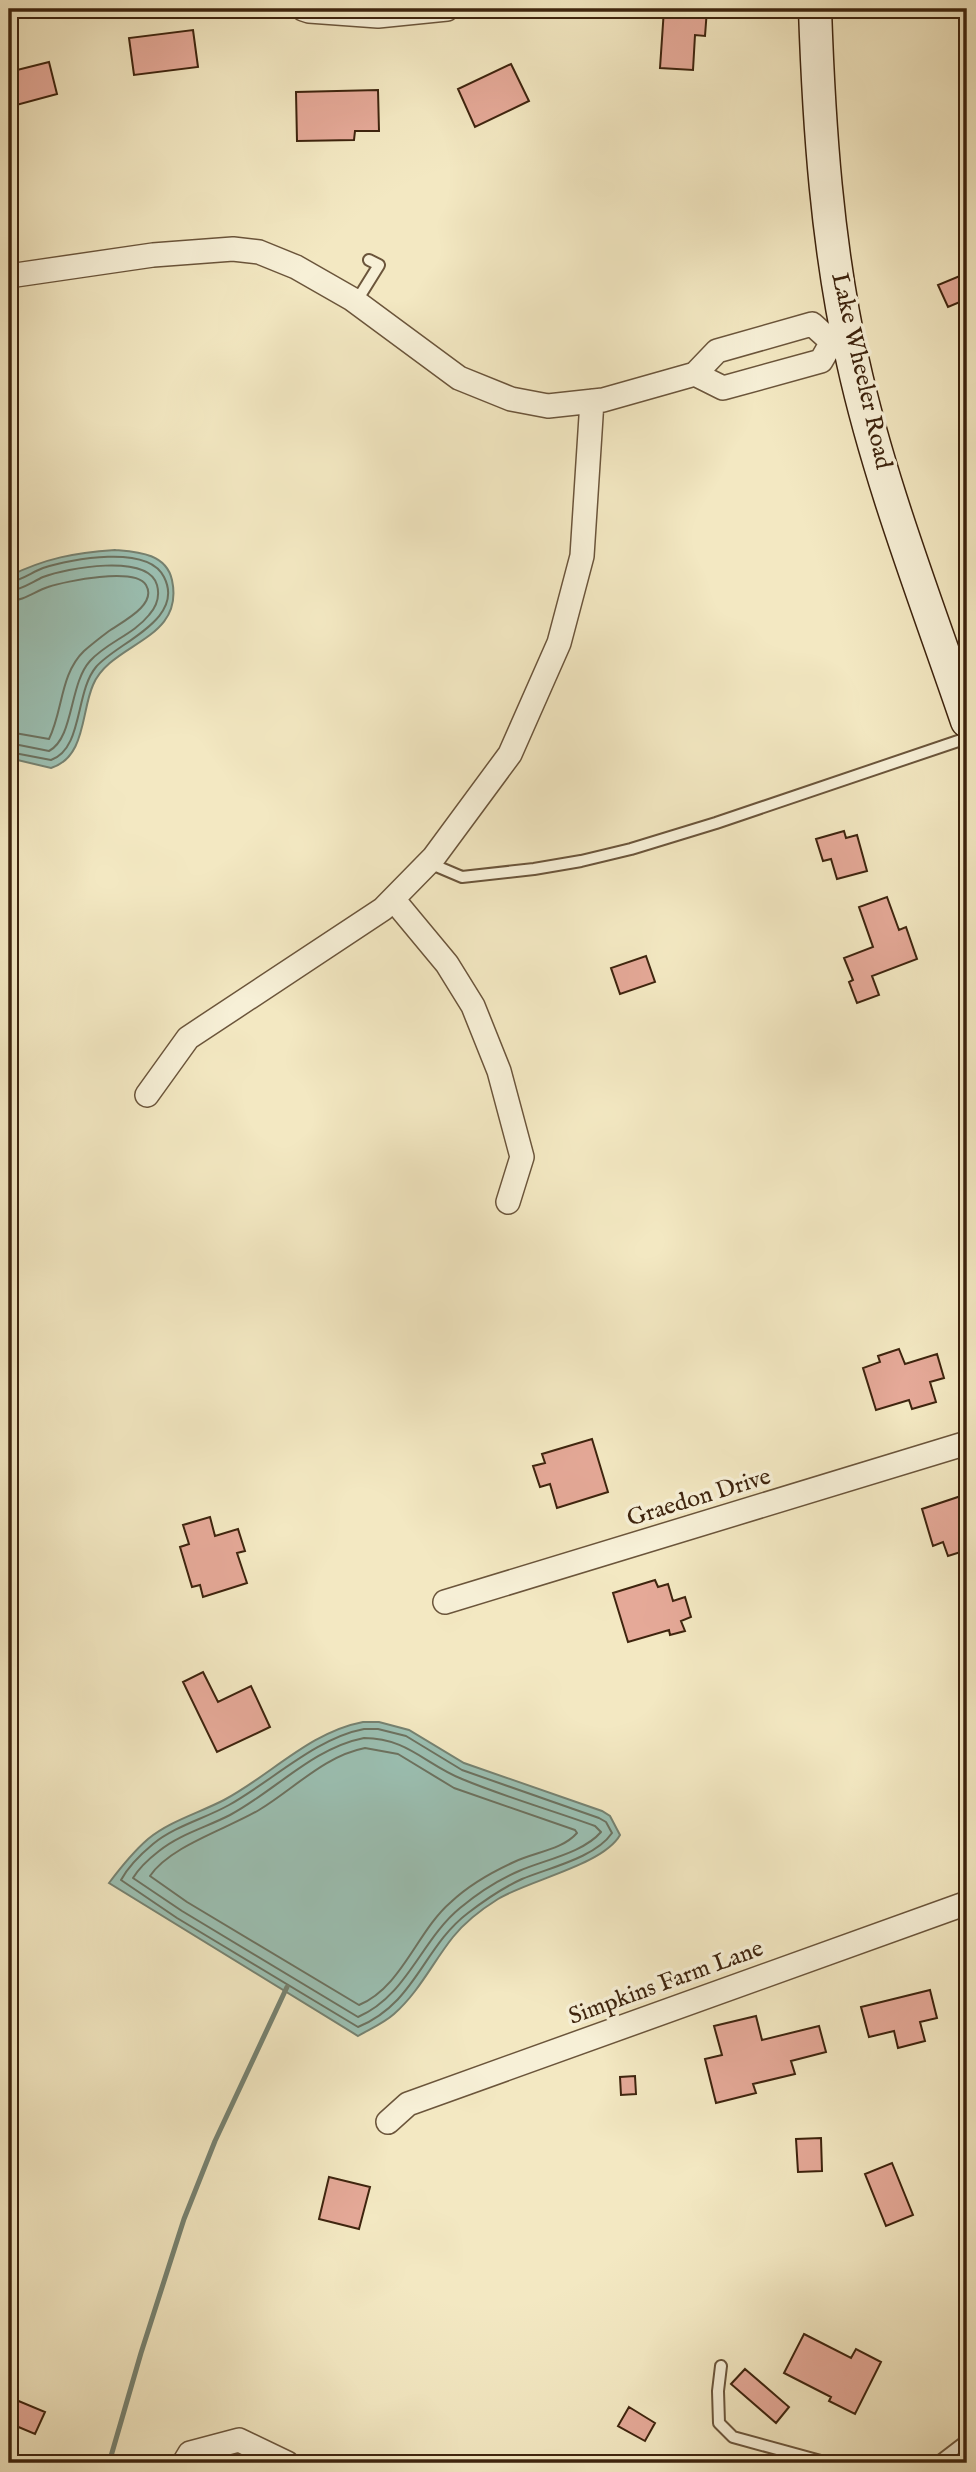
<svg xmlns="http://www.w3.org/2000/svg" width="976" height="2472" font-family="'IM FELL English',serif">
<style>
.water{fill:#9bc0b3;stroke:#768271;stroke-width:2}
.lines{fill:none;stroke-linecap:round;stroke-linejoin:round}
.shore{stroke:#6c7260;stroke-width:2}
.stream{stroke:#768271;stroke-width:5}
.building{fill:#e5a998;stroke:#3e240e;stroke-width:2}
.lane-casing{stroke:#6b553b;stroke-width:14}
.street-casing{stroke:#6b553b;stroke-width:26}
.secondary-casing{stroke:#3e240e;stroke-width:35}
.lane{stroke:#f7f0d7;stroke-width:10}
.street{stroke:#f7f0d7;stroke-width:23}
.secondary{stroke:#f7f0d7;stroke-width:32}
.labels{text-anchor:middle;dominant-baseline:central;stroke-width:7;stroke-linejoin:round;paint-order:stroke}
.street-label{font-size:24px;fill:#3e240e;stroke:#f7f0d7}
</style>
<rect width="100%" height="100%" fill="#f3e8c2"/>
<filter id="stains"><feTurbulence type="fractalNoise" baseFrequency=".00286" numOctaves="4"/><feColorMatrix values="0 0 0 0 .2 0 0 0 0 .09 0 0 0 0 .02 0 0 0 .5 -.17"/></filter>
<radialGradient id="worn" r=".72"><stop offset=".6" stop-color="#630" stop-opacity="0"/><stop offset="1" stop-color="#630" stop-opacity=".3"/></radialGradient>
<path class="water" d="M115 550C137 552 166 553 172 580 185 641 111 642 93 685 81 712 86 757 51 768L9 758V576C47 558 73 553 115 550Z
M363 1722H379L409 1730 464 1763 602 1811 610 1816 620 1835C603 1865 529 1880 498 1899 482 1909 465 1922 453 1937 433 1962 419 1992 394 2014 384 2023 370 2029 358 2036L109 1883C121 1867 133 1852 148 1839 170 1821 199 1813 224 1800 271 1775 310 1732 363 1722Z"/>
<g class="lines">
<path class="shore" d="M9 582C21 581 32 572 43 568 71 559 148 544 164 577 186 620 116 643 96 667 75 692 83 749 51 760L9 752
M9 591C21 590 32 582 43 577 66 568 148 553 157 585 160 596 156 607 149 615 133 635 107 642 90 661 69 684 74 738 49 751L9 743
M9 601C24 601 35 591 48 587 66 581 135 567 146 585 158 605 120 623 109 631 101 637 92 644 84 651 60 674 63 711 49 739L9 732
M364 1729H378L406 1736 462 1770 599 1818 606 1822 612 1833C595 1858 548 1868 522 1879 502 1888 485 1900 468 1913 423 1947 416 2003 358 2027L177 1918 121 1880C128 1867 141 1854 153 1844 175 1826 204 1819 229 1805 272 1781 316 1738 364 1729Z
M364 1738C407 1738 425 1764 462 1779 505 1797 551 1810 595 1826L601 1832C583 1853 544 1860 519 1871 498 1880 478 1893 460 1908 421 1940 407 1996 358 2017L182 1911 133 1878C139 1868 150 1858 159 1851 180 1834 207 1827 230 1815 275 1791 313 1748 364 1738Z
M365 1748 398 1754 454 1788 575 1830 577 1833C562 1850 535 1852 514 1862 492 1872 469 1885 451 1902 417 1931 402 1987 359 2005L187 1902 150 1876C170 1846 227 1829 259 1810 294 1789 324 1756 365 1748Z"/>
<path class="stream" d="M109 2463 141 2353 184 2219 215 2141 287 1987"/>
</g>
<path class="building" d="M664 9H707L705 36 695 35 693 70 660 68Z
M193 30 198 67 134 75 129 38Z
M49 62 57 94 9 107V72Z
M511 64 529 101 475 127 458 89Z
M378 90 379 131H355L354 140 297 141 296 92Z
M967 273V299L948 307 938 285Z
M844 831 846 838 857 835 867 871 837 879 831 859 823 861 816 839Z
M887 897 899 930 906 927 917 959 872 976 879 995 857 1003 849 982 853 980 844 958 873 947 859 907Z
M646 956 655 982 620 994 611 968Z
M899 1349 905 1364 937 1354 944 1378 930 1382 936 1402 912 1409 909 1400 876 1410 863 1368 880 1362 878 1356Z
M592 1439 608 1492 557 1508 550 1484 540 1487 533 1466 545 1463 542 1454Z
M967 1494V1550L948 1556 943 1542 933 1546 922 1509Z
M210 1517 215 1536 238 1529 245 1551 237 1553 247 1583 203 1597 200 1585 192 1587 180 1547 189 1544 183 1525Z
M655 1580 658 1587 668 1584 673 1601 685 1597 691 1617 681 1621 685 1631 670 1635 669 1630 628 1642 613 1593Z
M203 1672 218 1702 251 1686 270 1727 217 1752 183 1682Z
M930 1990 937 2018 920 2022 925 2041 898 2048 894 2031 869 2037 861 2007Z
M756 2016 762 2040 819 2026 826 2052 791 2061 795 2074 753 2084 756 2093 716 2103 705 2059 722 2055 714 2026Z
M635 2076 636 2094 621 2095 620 2077Z
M821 2138 822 2171 798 2172 796 2139Z
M892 2163 913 2215 886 2226 865 2174Z
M329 2177 370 2187 359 2229 319 2219Z
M804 2334 851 2358 856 2349 881 2362 855 2414 829 2401 831 2397 784 2373Z
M745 2369 789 2407 776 2423 731 2384Z
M9 2397 45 2412 35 2434 9 2423Z
M629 2407 655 2423 645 2441 618 2426Z"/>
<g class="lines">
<defs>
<path id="lane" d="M356 302 379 265 369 260
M429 863 462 877 534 869 581 861 631 849 716 823 967 738
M721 2366 718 2391 719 2423 733 2437 828 2463
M937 2463 967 2440"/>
<path id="street" d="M303 9 309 11 378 16 447 9
M9 276 153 255 233 249 259 252 296 267 352 299 459 378 511 399 548 406 603 400 695 374 717 351 812 324 832 342
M695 374 723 388 821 361 832 342 845 339
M393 899 447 964 473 1006 499 1071 522 1157 508 1202
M147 1095 188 1038 383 909 434 857 510 754 559 643 582 556 592 401
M445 1602 967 1443
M388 2122 408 2104 967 1903
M184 2463 190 2453 239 2440 287 2463"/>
<path id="secondary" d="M815 9C819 127 827 246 853 362 880 484 927 603 967 721"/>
</defs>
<use href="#lane" class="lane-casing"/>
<use href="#street" class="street-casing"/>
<use href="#secondary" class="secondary-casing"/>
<use href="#lane" class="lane"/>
<use href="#street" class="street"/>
<use href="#secondary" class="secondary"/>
</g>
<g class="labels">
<g class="street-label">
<text transform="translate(861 371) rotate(77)">Lake Wheeler Road</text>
<text transform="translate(699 1498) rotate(-17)">Graedon Drive</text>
<text transform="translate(666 1983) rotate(-20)">Simpkins Farm Lane</text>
</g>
</g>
<rect width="976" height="2472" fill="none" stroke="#f3e8c2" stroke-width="35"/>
<rect x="10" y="10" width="955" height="2451" fill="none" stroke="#3e240e" stroke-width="3.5"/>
<rect x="18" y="18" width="941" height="2437" fill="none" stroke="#3e240e" stroke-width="2"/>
<rect width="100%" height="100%" filter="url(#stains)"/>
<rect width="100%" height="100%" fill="url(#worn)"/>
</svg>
